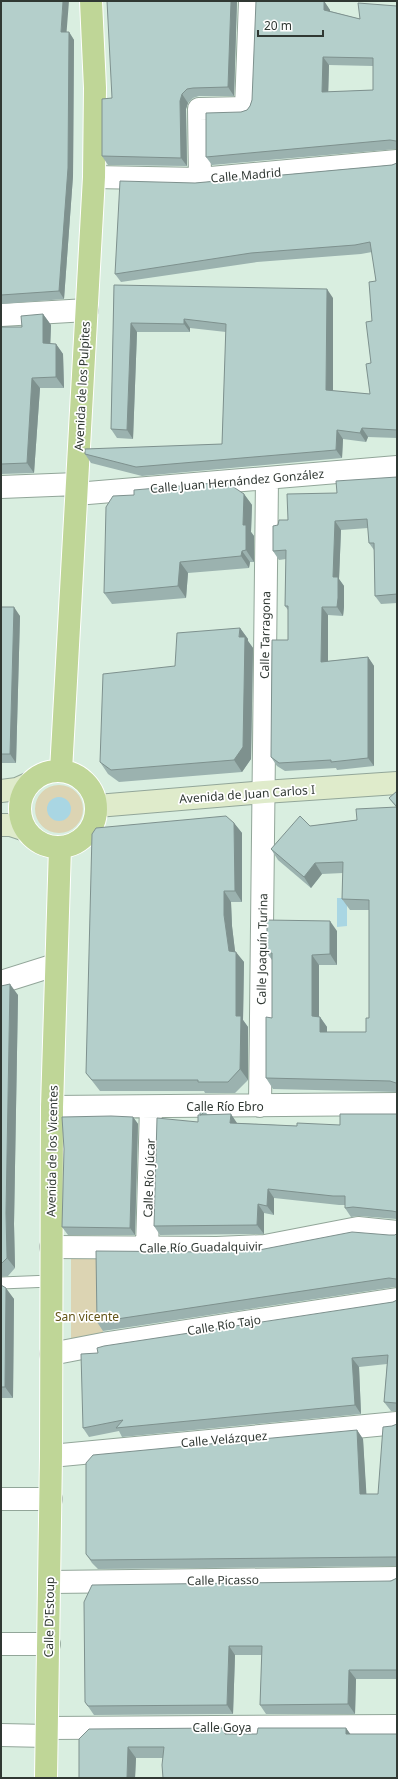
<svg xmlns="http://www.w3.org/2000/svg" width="398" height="1779" font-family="'Noto Sans',sans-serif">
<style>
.green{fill:#dcd4b3}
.water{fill:#a9d6e3}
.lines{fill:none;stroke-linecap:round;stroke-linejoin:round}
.lane-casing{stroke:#92a699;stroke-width:13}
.street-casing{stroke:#92a699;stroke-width:24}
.secondary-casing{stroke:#92a699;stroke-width:24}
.primary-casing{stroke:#fff;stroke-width:24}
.lane{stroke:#fff;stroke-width:11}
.street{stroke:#fff;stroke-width:22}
.secondary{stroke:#dfebcb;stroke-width:22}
.primary{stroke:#bfd697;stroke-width:22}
.wall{fill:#9bb2af;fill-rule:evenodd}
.shaded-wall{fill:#7e918e}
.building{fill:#b4cfcb;stroke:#7e918e;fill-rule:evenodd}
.labels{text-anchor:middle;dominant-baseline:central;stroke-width:3.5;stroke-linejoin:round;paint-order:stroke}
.street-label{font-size:12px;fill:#303833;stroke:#fff}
.park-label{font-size:12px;fill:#625417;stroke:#fff}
</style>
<rect width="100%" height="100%" fill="#d9eee0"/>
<path class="green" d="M35 809a24 24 0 1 1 48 0a24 24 0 1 1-48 0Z
M71 1257H102L103 1335 71 1340Z"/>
<path class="water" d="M47 809a12 12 0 1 1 24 0a12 12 0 1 1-24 0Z
M337 898H347V926L337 927Z"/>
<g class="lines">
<defs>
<path id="lane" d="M1 1283 51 1281"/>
<path id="street" d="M94 177 200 179 397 161
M200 179 199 109 246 108 250 1
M1 315 87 310
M1 487 77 484
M76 494 397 467
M1 982 55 965
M260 1106 267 479
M52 1107 397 1104
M51 1247 217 1248 265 1246 358 1228 397 1232
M147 1248 151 1107
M51 1354 108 1343 397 1299
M51 1456 397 1423
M1 1499H51
M50 1582 397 1578
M1 1644H49
M48 1728 397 1726
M1 1735 47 1736"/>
<path id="secondary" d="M1 791 17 789 28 784
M97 806 264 792 397 783
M1 825H11L26 830"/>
<path id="primary" d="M20 809a38 38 0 1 1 76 0a38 38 0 1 1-76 0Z
M61 771 94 177 95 88 91 1
M46 1778 51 1456 52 1107 60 847"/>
</defs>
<use href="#lane" class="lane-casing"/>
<use href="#street" class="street-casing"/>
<use href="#secondary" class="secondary-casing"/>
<use href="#primary" class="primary-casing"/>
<use href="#lane" class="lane"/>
<use href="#street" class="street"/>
<use href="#secondary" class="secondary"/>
<use href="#primary" class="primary"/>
</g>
<path class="wall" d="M1 1 67 32H69L74 40 73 176 64 299 1 304Z
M237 1 234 96H199L193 98 188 103 186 109 187 166 108 165 102 156 112 98Z
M324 1 330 10V11L360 19 397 6V149L212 165 206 157 241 112 247 110 250 106 252 100ZM329 65 373 66V90L328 92Z
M397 163V438L368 437 366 442 343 439 342 458 142 476 91 463 85 454 222 444 226 332 190 328V332H137L133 439 117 438 111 429 114 285 333 298V391L370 394 372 321 376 281 372 252 361 254 257 262 121 282 115 274 195 183 392 165Z
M43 314 51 325 50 344H56L63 354 64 388H40L34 473 1 474V327H22Z
M397 477V603L381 604 375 596 374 550 369 543 368 528 341 530 339 579 344 586V607L343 616 328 615V661L368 657 374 666V766L337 770 336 768 285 771 277 766 271 757 288 640V610L285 606 286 559 279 560 273 551 278 525 337 493Z
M244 494 252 505 251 532 254 536V562H250L249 568 188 573 186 598 112 604 104 593Z
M1 607 20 616 16 763H1Z
M240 628 248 639V641L253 648 251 759 242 772 119 782 108 774 100 762 175 666Z
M397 791V1092L273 1089 266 1078 272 1018V960L267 953 337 931V965H319V1017H320L327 1027V1032H366L369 1018V910H350L342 899 343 873 322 874 311 888 278 860 271 849 310 826 357 820 396 807 389 798Z
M234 823 242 833V902H231L232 926 235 952 244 962 243 1020 248 1027V1080L235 1093H205L204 1091H100L86 1073Z
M1 986 18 995 14 1224 15 1268 8 1276 1 1277Z
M205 1111 207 1114 237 1123 297 1126 340 1125 397 1114V1219L359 1216 351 1217 345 1208V1205H339L274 1198V1215L264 1213V1234L160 1235 154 1226 198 1122 200 1115Z
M133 1117 138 1124 135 1235H68L62 1227Z
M397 1233V1287H395L103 1331 97 1322 211 1252 259 1250 389 1235H395Z
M1 1285 14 1299 13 1398H1Z
M397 1300V1411H391L384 1402 387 1364 359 1367 361 1414 122 1437 119 1431 89 1437 83 1428 98 1353 393 1302Z
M397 1424V1566L98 1569 92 1563 86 1554 357 1430 363 1439 366 1494H378L392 1426Z
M397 1578V1679H356L355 1714H266L260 1705 262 1655H235L233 1714 94 1715 85 1702Z
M346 1728 350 1734 163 1758H136L135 1778H79V1739L229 1734H257Z"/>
<path class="shaded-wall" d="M63 1H69L66 39 61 32Z
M231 1H237L234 96 228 87Z
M324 1 330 10V19L324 10Z
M69 32 74 40 73 176 64 299 59 291Z
M323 57 329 65 328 101 322 92Z
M182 94 188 103 186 109 187 166 181 158 180 101Z
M327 289 333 298V399L326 390Z
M43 314 51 325 50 354 43 343Z
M184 319 190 328V332L184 324Z
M131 323 137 332 133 439 127 430Z
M56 344 63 354 64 388 56 377Z
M32 378 40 388 34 473 27 463Z
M362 428 368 437 366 442 360 433Z
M337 430 343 439 342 458 336 450Z
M244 494 252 505 251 532 254 536V562L246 550 243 525Z
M335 521 341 530 339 579 344 586V607L343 616 337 607 333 577Z
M242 551 250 562 249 568 241 556Z
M180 562 188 573 186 598 178 586Z
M14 607 20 616 16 763 10 754Z
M322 607 328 615V670L321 662Z
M240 628 248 639V641L253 648 251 759 242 772 234 760Z
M368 657 374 666V766L368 758Z
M234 823 242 833V902L235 891Z
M315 863 322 874 311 888 304 877Z
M224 891 231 902 232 926 236 959V952L244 962 243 1020 248 1027V1080L240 1069 229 951 224 915Z
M330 921 337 931V965L330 954Z
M312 955 319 965V1027L312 1016Z
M10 984 18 995 14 1224 15 1268 7 1258 6 1213Z
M320 1017 327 1027V1042L320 1032Z
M231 1114 237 1123 236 1132 230 1123Z
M133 1117 138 1124 135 1235 130 1228Z
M268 1189 274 1198V1215L267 1206Z
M258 1204 264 1213V1234L257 1225Z
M6 1288 14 1299 13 1398 5 1387Z
M352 1358 359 1367 361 1414 355 1405Z
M357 1430 363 1439 367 1503 360 1494Z
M229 1646 235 1655 233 1714 227 1705Z
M349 1670 356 1679 355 1714 348 1704Z
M225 1728 233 1739 225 1734Z
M346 1728 354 1739 346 1734Z
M128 1747 136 1758 135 1778H127Z"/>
<path class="building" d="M1 1H63L61 32H69L68 168 59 291 1 295Z
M107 1H231L228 87 193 88 187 89 182 94 180 101 181 158 102 156V99L112 98Z
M256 1H324V10L360 19 358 3 397 6V142L396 141 390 140 206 157V113L241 112 247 110 250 106 252 100ZM323 57 373 58V90L322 92Z
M397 163V430L362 428 360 433 337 430 336 450 136 467 85 454V449L222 444 226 324 184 319V324L131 323 127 430 111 429 114 285 327 289 326 390 370 394 366 364 371 363 366 322 372 321 369 282 376 281 370 242 355 245 251 253 115 274 120 181 195 183 392 165Z
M43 314V343L56 344V377L32 378 27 463 1 464V327H22L21 316Z
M397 477V594L375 596 374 543H369L367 519 335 521 333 577H338V598L337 607H322L321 662 368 657V758L331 762V760L279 763 271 757 272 640H288V606H285L286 550 273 551V526L278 525 279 520H288L287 494 337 493 336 481Z
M226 482 244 494 243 525H246V550L242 551 241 556 180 562 178 586 104 593 106 507 113 496 134 495V490Z
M1 607H14L10 754H1Z
M240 628 239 637H245L243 747 234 760 111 770 100 762 103 674 175 666 177 633Z
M397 791V807L389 798Z
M397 807V1084L396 1083 390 1081 266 1078V1017L272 1018V953H267V920L330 921V954L312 955V1016L320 1017V1032H366V1018H369V900L342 899 343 862 315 863 304 877 271 849 300 816 310 826 357 820 356 809Z
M226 816 234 823 235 891H224V915L229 951 236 952V1016H241L240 1069 228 1082H198V1080H92L86 1073 92 834 96 828Z
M10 984 6 1213 7 1258 1 1264V986Z
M200 1111H205L201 1115H200Z
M231 1114 230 1123 297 1126V1123L340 1125V1114H397V1212L392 1211 353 1207 345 1208V1196H333L268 1189 267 1206 258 1204 257 1225 154 1226 157 1118 198 1122V1115Z
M111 1116 133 1117 130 1228 62 1227 64 1149 62 1117Z
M352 1232 389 1235H395L397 1233V1280L396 1279 389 1278 97 1322 96 1251 211 1252 259 1250Z
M1 1285 6 1288 5 1387H1Z
M397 1300V1404L396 1403 384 1402 388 1355 352 1358 355 1405 116 1428 123 1420 83 1428 81 1354 98 1353 97 1348 104 1346 393 1302Z
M397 1424V1557H391L91 1560 86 1554V1463L93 1455 357 1430 360 1494H378L383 1427 392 1426Z
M397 1578V1670H349L348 1704 260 1705 262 1646H229L227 1705 88 1706 85 1702 84 1602 92 1585 391 1581Z
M225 1728V1734H257L258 1728H346V1734H397V1778H163L162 1765 164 1747H128L127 1778H79V1739L89 1729Z"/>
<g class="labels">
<g class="street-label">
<text transform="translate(246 175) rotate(-5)">Calle Madrid</text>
<text transform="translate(82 386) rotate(-87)">Avenida de los Pulpites</text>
<text transform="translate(237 481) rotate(-5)">Calle Juan Hernández González</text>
<text transform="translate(265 635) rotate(-89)">Calle Tarragona</text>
<text transform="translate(247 794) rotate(-4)">Avenida de Juan Carlos I</text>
<text transform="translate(262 949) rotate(-89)">Calle Joaquín Turina</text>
<text x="225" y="1106">Calle Río Ebro</text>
<text transform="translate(52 1151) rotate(-89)">Avenida de los Vicentes</text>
<text transform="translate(149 1178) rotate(-88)">Calle Río Júcar</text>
<text transform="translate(201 1247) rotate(-1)">Calle Río Guadalquivir</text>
<text transform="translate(224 1325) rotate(-9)">Calle Río Tajo</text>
<text transform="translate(224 1439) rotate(-5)">Calle Velázquez</text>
<text transform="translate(223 1580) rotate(-1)">Calle Picasso</text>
<text transform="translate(49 1617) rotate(-89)">Calle D'Estoup</text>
<text x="222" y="1727">Calle Goya</text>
</g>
<g class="park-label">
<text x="87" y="1316">San vicente</text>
</g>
</g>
<rect width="398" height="1779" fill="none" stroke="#303833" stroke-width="4"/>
<path d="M258 30v6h65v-6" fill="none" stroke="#303833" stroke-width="2"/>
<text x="264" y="30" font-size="12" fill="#303833" stroke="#ffffff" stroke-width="3" paint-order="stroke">20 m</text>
</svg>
